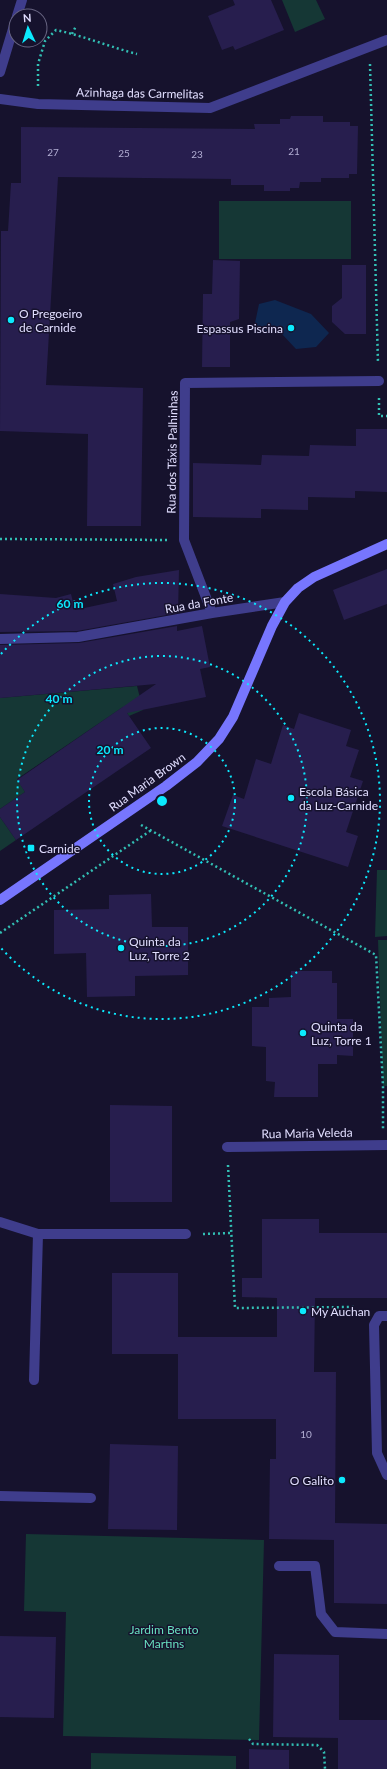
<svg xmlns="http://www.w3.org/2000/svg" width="387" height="1769" font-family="Lato,sans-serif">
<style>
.green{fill:#153735}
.water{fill:#0e2750}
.building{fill:#271e4e}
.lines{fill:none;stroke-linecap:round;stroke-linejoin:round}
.path{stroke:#32bfb4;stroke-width:2.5;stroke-dasharray:2 3;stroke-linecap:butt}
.minor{stroke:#3f3d8c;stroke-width:10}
.secondary{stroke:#7776fe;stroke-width:10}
.ring{fill:none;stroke:#0beafe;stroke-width:2;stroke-dasharray:2 4}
.poi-dot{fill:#0beafe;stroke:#16122d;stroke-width:1.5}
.labels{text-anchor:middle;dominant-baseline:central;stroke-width:3;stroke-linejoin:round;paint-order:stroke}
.number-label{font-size:10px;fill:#b2aed3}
.street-label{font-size:12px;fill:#e1deff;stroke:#16122d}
.poi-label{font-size:12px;fill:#e1deff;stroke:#16122d;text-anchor:start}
.park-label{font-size:12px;fill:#68e1c1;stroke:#16122d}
.centre{fill:#0beafe;stroke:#16122d;stroke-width:2}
.ring-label{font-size:12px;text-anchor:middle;font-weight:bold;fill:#0beafe;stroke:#16122d;stroke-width:3;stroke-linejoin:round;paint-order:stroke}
</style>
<rect width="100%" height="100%" fill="#16122d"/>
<path class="green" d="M282 0H316L325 19 295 32Z
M219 201H351V259H219Z
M137 686 143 710 129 716 123 707 17 779 25 792 0 809V698Z
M0 817 16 840 0 851Z
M377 870H387V936L375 937Z
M378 940H387V1086H383Z
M26 1534 264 1540 259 1740 63 1736 66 1612 24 1611Z
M91 1753 236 1756V1769H91Z"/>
<path class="water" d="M275 300 311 314 329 333 316 347 296 349 281 333 264 334 255 323 259 304Z"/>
<path class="building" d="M233 0H271L284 30 235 50 233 46 222 50 208 16 235 5Z
M291 116H323V122H350V126H358L357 174H349V178H321V182H300L299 188H290V191H264V185H231V179L58 177 46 385 143 388 141 526H87L88 434 0 431 1 231H8L11 183H21V127L255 129 254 124H280V119H290Z
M213 260 240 261 239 319 230 322V367H202L203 294H212Z
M342 265H366V334H345L332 322V306L342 298Z
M356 429H387V492L355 491V498L308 497V510L261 509V518L193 517V463L261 465 262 455 309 456 310 445 356 446Z
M387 569V604L344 620 333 590Z
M179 570 178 613 77 631 0 632V594L56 598 71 594 75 610 117 601 113 584 136 577Z
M177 626V631L202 626 210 667 200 669 206 697 127 713 151 748 16 840 0 817V809L25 792 17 780 156 684 0 698V645L79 643Z
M299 713 351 730 346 746 359 750 350 777 363 781 346 832 358 836 348 867 222 826 233 795 244 799 256 759 271 764 283 725 294 729Z
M151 894 152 927H188V975L135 976V996L87 997 86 953 54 954V910L109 909V895Z
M291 971H332V983H337V1019H353V1056L337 1055V1064H318V1097H274L275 1082 266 1081V1047L252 1046V1007H269V998L291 997Z
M110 1105 172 1106V1202H110Z
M262 1219H319V1233H387V1298H315L314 1372H336L335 1523 387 1524V1604L334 1603V1540L269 1539 270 1459H276V1419H178V1354H112V1273H178V1337H277V1298L242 1297V1278H262Z
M110 1444 178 1446 177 1530 108 1529Z
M0 1636 56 1637 54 1718 0 1717Z
M274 1654 339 1655V1720H387V1769H338V1738L273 1737Z
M249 1749 289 1750V1769H249Z"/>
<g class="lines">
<path class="path" d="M72 34 76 26
M370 64 378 363
M38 86V64L45 41 56 30C84 36 110 47 137 54
M379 398V416H387
M0 539 167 540
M141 825 376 955 383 1086V1129
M0 933 150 831
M228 1165 235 1308 354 1307
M203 1234 231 1233
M249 1739 253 1744 317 1745 324 1752 325 1769"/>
<path class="minor" d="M17 16 22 0
M0 72 16 19
M0 99 38 104 210 108 387 40
M212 613 184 540 185 383 379 381
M0 639 78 637 212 613 285 602
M227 1147 387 1145
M0 1222 38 1234 34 1380
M38 1234H186
M387 1316H379L374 1325 377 1453 387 1475
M0 1496 91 1498
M279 1566H315L321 1614 335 1632 387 1634"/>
<path class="secondary" d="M0 900 166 786 197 762 219 739 233 717 272 626 285 602 298 588 314 577 387 544"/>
</g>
<g class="ring">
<circle cx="162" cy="801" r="73"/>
<circle cx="162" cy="801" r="145"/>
<path d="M1 654A218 218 0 1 1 1 948"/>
</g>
<g class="poi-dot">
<circle cx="11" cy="320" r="4"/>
<circle cx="291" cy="328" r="4"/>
<circle cx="291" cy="798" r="4"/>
<rect x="27" y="844" width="8" height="8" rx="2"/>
<circle cx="121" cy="948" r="4"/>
<circle cx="303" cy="1033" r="4"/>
<circle cx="303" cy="1311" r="4"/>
<circle cx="342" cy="1480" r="4"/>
</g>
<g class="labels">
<g class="number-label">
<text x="294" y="151">21</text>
<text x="53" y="152">27</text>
<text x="124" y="153">25</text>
<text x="197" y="154">23</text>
<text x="306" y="1434">10</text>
</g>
<g class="street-label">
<text transform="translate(140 93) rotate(1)">Azinhaga das Carmelitas</text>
<text transform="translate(172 452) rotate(-89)">Rua dos Táxis Palhinhas</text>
<text transform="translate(199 603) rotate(-10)">Rua da Fonte</text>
<text transform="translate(147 782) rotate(-36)">Rua Maria Brown</text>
<text transform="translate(307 1133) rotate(-1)">Rua Maria Veleda</text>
</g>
<g class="poi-label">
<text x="19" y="313">O Pregoeiro<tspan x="19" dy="14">de Carnide</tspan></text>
<text x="283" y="328" text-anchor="end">Espassus Piscina</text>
<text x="299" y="791">Escola Básica<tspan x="299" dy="14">da Luz-Carnide</tspan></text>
<text x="39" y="848">Carnide</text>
<text x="129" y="941">Quinta da<tspan x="129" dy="14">Luz, Torre 2</tspan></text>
<text x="311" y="1026">Quinta da<tspan x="311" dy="14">Luz, Torre 1</tspan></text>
<text x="311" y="1311">My Auchan</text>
<text x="334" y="1480" text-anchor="end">O Galito</text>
</g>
<g class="park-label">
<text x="164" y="1629">Jardim Bento<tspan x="164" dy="14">Martins</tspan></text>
</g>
</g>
<circle cx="162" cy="801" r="6" class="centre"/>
<g class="ring-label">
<text x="70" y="608">60 m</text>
<text x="59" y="703">40 m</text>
<text x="110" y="754">20 m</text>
</g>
<g transform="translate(28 28) rotate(356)"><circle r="19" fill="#16122d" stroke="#676481"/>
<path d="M0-3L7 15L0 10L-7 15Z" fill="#0beafe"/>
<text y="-6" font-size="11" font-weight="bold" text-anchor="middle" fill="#e1deff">N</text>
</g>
</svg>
